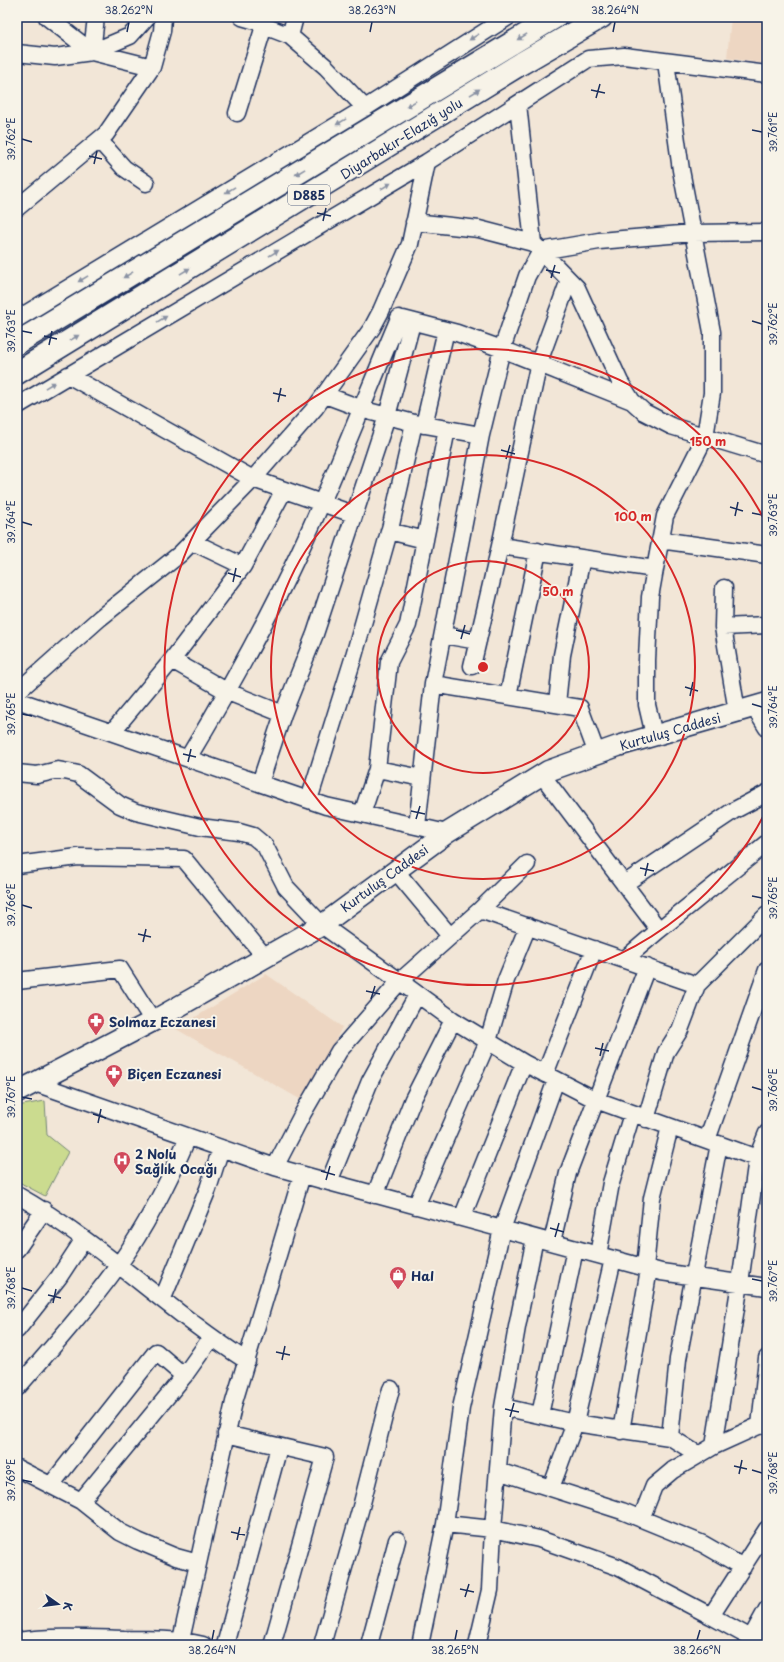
<svg xmlns="http://www.w3.org/2000/svg" width="784" height="1662" font-family="'Playpen Sans',sans-serif">
<style>
.built{fill:#edd6c2}
.green{fill:#cbdb8f;stroke:#738576}
.lines{fill:none;stroke-linecap:round;stroke-linejoin:round}
.minor-casing{stroke:#1b2f5e;stroke-width:19}
.major-casing{stroke:#1b2f5e;stroke-width:23}
.highway-casing{stroke:#1b2f5e;stroke-width:25}
.minor{stroke:#f7f3e8;stroke-width:16}
.major{stroke:#f7f3e8;stroke-width:20}
.highway{stroke:#f7f3e8;stroke-width:22}
.oneway{fill:#8991a3}
.ticks{fill:none;stroke:#1b2f5e;stroke-width:1.5}
.ring{fill:none;stroke:#d62828;stroke-width:2}
.labels{text-anchor:middle;dominant-baseline:central;stroke-width:4;stroke-linejoin:round;paint-order:stroke}
.shield{fill:#f7f3e8;stroke:#5d6a87;stroke-width:1}
.shield-label{font-size:12px;font-weight:bold;fill:#1b2f5e}
.street-label{font-size:13px;fill:#1b2f5e;stroke:#f7f3e8}
.poi-label{font-size:13px;font-weight:bold;fill:#1b2f5e;stroke:#f7f3e8;text-anchor:start}
.centre{fill:#d62828;stroke:#f7f3e8;stroke-width:2}
.ring-label{font-size:12px;text-anchor:middle;font-weight:bold;fill:#d62828;stroke:#f7f3e8;stroke-width:4;stroke-linejoin:round;paint-order:stroke}
.neatline{fill:none;stroke:#1b2f5e;stroke-width:1.5}
.ticks-label{font-size:10px;text-anchor:middle;fill:#1b2f5e}
</style>
<rect width="100%" height="100%" fill="#f2e6d7"/>
<filter id="ink" filterUnits="userSpaceOnUse"><feTurbulence type="fractalNoise" baseFrequency=".025" numOctaves="2"/><feDisplacementMap in="SourceGraphic" scale="8" xChannelSelector="R" yChannelSelector="G"/><feConvolveMatrix kernelMatrix="1 2 1 2 8 2 1 2 1" color-interpolation-filters="sRGB"/></filter>
<g filter="url(#ink)">
<path class="built" d="M731 17H767V64L727 58Z
M266 974 342 1027 305 1102 176 1029Z"/>
<path class="green" d="M45 1101 47 1135 68 1152 45 1196 17 1181V1106Z"/>
<g class="lines">
<defs>
<path id="minor" d="M47 17 92 52 152 67
M242 17 256 21 264 26 290 36 326 67 365 108
M290 36 295 17
M92 52 96 17
M17 53 55 57 92 52 130 36 147 17
M518 104 533 243
M237 113 264 26
M99 140 124 168 146 183
M17 208 106 134 152 67 162 31 163 17
M414 222 479 229 533 243 577 288 620 382 632 401 644 412 671 426 767 455
M17 319 365 108 508 17
M403 319 457 333 502 349 632 401
M68 375 253 479 353 514
M325 395 368 411 414 423 481 435
M17 406 427 162 588 59 624 56 767 74
M424 425 446 330
M389 531 425 540
M660 540 767 555
M193 542 243 566
M500 546 655 569
M723 627 724 588
M443 635 478 641
M172 660 228 692 283 714
M472 666 500 546 539 362 569 280
M433 684 580 708 597 754
M17 692 100 618 180 554 253 479 315 408 372 328 381 311 410 244 427 162
M508 696 538 551
M17 700 326 806 447 833
M557 704 562 655 582 558
M754 707 767 728
M737 712 723 627 767 625
M112 732 172 660 243 566 284 490
M654 735 647 705V660L650 597 655 569 665 516 705 437 712 393V332L681 170 666 62
M188 758C220 705 251 650 279 594 324 505 360 410 399 318
M377 769 422 778
M17 773 37 775 58 770 69 772 78 774 120 805 136 812 200 827 239 832 253 836 265 846 286 887 322 925 453 1020 524 1063 596 1100 757 1158 767 1159
M542 775 659 930 767 843
M260 783 283 714 315 634 387 416 412 323
M309 800 353 659 391 525 414 423
M362 814 377 769 389 662 408 625 447 429
M417 826 433 684 481 435 502 349 527 276 541 251 599 241 693 233 767 232
M527 864 480 910 697 985 767 915
M17 865 78 857 184 859 265 957
M395 870 450 936
M624 884 733 811 767 793
M625 959 659 930
M17 981 120 969 153 1021
M545 1074 594 949
M35 1083 275 1167 329 1182 661 1272 767 1287
M646 1119 666 1052 680 1030 697 985
M707 1140 767 970
M275 1167 303 1113 339 1051 399 982 480 910
M329 1182 370 1081 417 995
M17 1195C100 1242 167 1310 247 1361
M375 1195 413 1099 453 1020
M416 1206 488 1041 506 980 528 926
M462 1218 524 1063
M535 1238 517 1327 503 1407 575 1423 670 1437 678 1359 719 1144
M552 1242 568 1173 647 967
M17 1249 44 1210
M598 1255 611 1183 632 1114
M645 1268 652 1198 670 1127
M163 1298 208 1189 221 1148
M17 1330 59 1277 84 1239
M17 1388C52 1348 89 1306 120 1263 148 1224 169 1181 188 1137
M540 1415 575 1249
M760 1426 767 1358
M621 1431 649 1269
M226 1434 325 1457 272 1645
M670 1437 699 1455
M714 1446 740 1283 757 1158 767 1133
M17 1468 81 1501 120 1532 138 1541 176 1557 198 1563
M498 1471 622 1511 703 1544 743 1567
M51 1485 156 1352 184 1376
M551 1488 575 1423 613 1259
M81 1501 184 1376 211 1338
M641 1519 654 1486 673 1470 714 1446 767 1422
M445 1524 493 1529 503 1407
M751 1638 711 1616 767 1529
M181 1640 234 1402 302 1175
M17 1641C53 1636 88 1638 124 1639 151 1639 177 1639 203 1645
M225 1645 279 1447
M322 1645 361 1507 391 1389
M369 1645 397 1540
M420 1645 445 1524 461 1408 502 1229 556 1080
M477 1645 490 1590 493 1529 539 1539 618 1567 711 1616
M764 1645 751 1638 767 1609"/>
<path id="major" d="M17 1092 153 1021 322 925 447 833 548 771 618 746 767 703"/>
<path id="highway" d="M17 343 555 17
M17 373 522 63 601 17"/>
</defs>
<use href="#minor" class="minor-casing"/>
<use href="#major" class="major-casing"/>
<use href="#highway" class="highway-casing"/>
<use href="#minor" class="minor"/>
<use href="#major" class="major"/>
<use href="#highway" class="highway"/>
</g>
<defs><path id="oneway-solid" d="M-6-.8H1V-3.2L6.5 0L1 3.2V.8H-6Z"/></defs>
<g class="oneway">
<use href="#oneway-solid" transform="translate(474 37) rotate(148)"/>
<use href="#oneway-solid" transform="translate(522 37) rotate(149)"/>
<use href="#oneway-solid" transform="translate(475 92) rotate(-32)"/>
<use href="#oneway-solid" transform="translate(411 104) rotate(149)"/>
<use href="#oneway-solid" transform="translate(341 122) rotate(149)"/>
<use href="#oneway-solid" transform="translate(300 172) rotate(149)"/>
<use href="#oneway-solid" transform="translate(386 186) rotate(-31)"/>
<use href="#oneway-solid" transform="translate(230 190) rotate(149)"/>
<use href="#oneway-solid" transform="translate(274 253) rotate(-31)"/>
<use href="#oneway-solid" transform="translate(185 271) rotate(-31)"/>
<use href="#oneway-solid" transform="translate(128 275) rotate(149)"/>
<use href="#oneway-solid" transform="translate(83 279) rotate(149)"/>
<use href="#oneway-solid" transform="translate(162 319) rotate(-31)"/>
<use href="#oneway-solid" transform="translate(74 338) rotate(-31)"/>
<use href="#oneway-solid" transform="translate(50 385) rotate(-31)"/>
</g>
</g>
<path class="ticks" d="M127 32 129 22M370 32 372 22M613 32 615 22M591 90 605 93M596 98 600 84M752 130 762 132M22 139 32 142M89 156 102 159M94 164 97 151M317 213 331 216M323 221 326 208M546 270 560 273M551 278 555 265M752 321 762 324M22 331 32 333M44 336 57 339M49 345 52 331M273 393 286 396M278 402 281 388M501 450 515 454M506 459 510 445M730 507 743 511M752 513 762 515M735 516 738 502M22 522 32 525M228 573 241 577M233 582 236 568M456 630 470 634M461 639 465 625M685 687 698 691M690 696 693 682M752 704 762 707M22 714 32 716M183 754 196 757M188 762 191 749M411 811 425 814M416 819 420 806M640 868 654 871M645 876 648 863M752 896 762 898M22 905 32 908M138 934 151 937M143 942 146 929M366 991 380 994M371 999 375 986M595 1048 609 1051M600 1056 603 1043M752 1087 762 1090M22 1097 32 1099M93 1114 106 1118M98 1123 101 1109M321 1171 335 1175M326 1180 330 1166M550 1228 564 1232M555 1237 559 1223M752 1279 762 1281M22 1288 32 1291M48 1295 61 1298M53 1303 56 1289M276 1352 290 1355M282 1360 285 1346M505 1409 519 1412M510 1417 514 1403M734 1466 747 1469M752 1470 762 1473M739 1474 742 1460M22 1480 32 1482M231 1532 245 1535M237 1540 240 1527M460 1589 474 1592M465 1597 469 1584M212 1640 214 1630M455 1640 457 1630M697 1640 700 1630"/>
<g class="ring">
<circle cx="483" cy="667" r="106"/>
<circle cx="483" cy="667" r="212"/>
<path d="M766 811A318 318 0 1 1 766 523"/>
</g>
<defs>
<symbol id="pharmacy-pin" viewBox="-11 -11 22 30"><path d="M0 17L-7.5 6A9.5 9.5 0 1 1 7.5 6Z" fill="#d1495b" stroke="#f7f3e8"/><path d="M-2-6h4v4h4v4h-4v4h-4v-4h-4v-4h4Z" fill="#fff"/></symbol>
<symbol id="hospital-pin" viewBox="-11 -11 22 30"><path d="M0 17L-7.5 6A9.5 9.5 0 1 1 7.5 6Z" fill="#d1495b" stroke="#f7f3e8"/><path d="M-5-5h3v3.5h4V-5h3V5h-3V1.5h-4V5h-3Z" fill="#fff"/></symbol>
<symbol id="shop-pin" viewBox="-11 -11 22 30"><path d="M0 17L-7.5 6A9.5 9.5 0 1 1 7.5 6Z" fill="#d1495b" stroke="#f7f3e8"/><path d="M-5-2.5h2.3a2.7 3.5 0 0 1 5.4 0H5L5.5 6h-11ZM-1.5-2.5h3a1.5 2.3 0 0 0-3 0Z" fill="#fff"/></symbol>
</defs>
<g fill-rule="evenodd">
<use href="#pharmacy-pin" x="86" y="1011" width="20" height="27"/>
<use href="#pharmacy-pin" x="104" y="1063" width="20" height="27"/>
<use href="#hospital-pin" x="112" y="1150" width="20" height="27"/>
<use href="#shop-pin" x="388" y="1265" width="20" height="27"/>
</g>
<g class="labels">
<rect class="shield" x="288" y="185" width="42" height="20" rx="3"/>
<g class="shield-label">
<text x="309" y="195">D885</text>
</g>
<g class="street-label">
<text transform="translate(401 138) rotate(-32)">Diyarbakır-Elazığ yolu</text>
<text transform="translate(670 731) rotate(-16)">Kurtuluş Caddesi</text>
<text transform="translate(384 878) rotate(-36)">Kurtuluş Caddesi</text>
</g>
<g class="poi-label">
<text x="109" y="1021">Solmaz Eczanesi</text>
<text x="127" y="1073">Biçen Eczanesi</text>
<text x="135" y="1153">2 Nolu<tspan x="135" dy="15">Sağlık Ocağı</tspan></text>
<text x="411" y="1275">Hal</text>
</g>
</g>
<circle cx="483" cy="667" r="6" class="centre"/>
<g class="ring-label">
<text x="708" y="446">150 m</text>
<text x="633" y="521">100 m</text>
<text x="558" y="596">50 m</text>
</g>
<rect width="784" height="1662" fill="none" stroke="#f7f3e8" stroke-width="44"/>
<g transform="translate(58 1604) rotate(104)" stroke="#f7f3e8" stroke-width="3" paint-order="stroke">
<path d="M0-3L7 15L0 10L-7 15Z" fill="#1b2f5e"/>
<text y="-6" font-size="11" font-weight="bold" text-anchor="middle" fill="#1b2f5e">K</text>
</g>
<rect x="22" y="22" width="740" height="1618" class="neatline"/>
<g class="ticks-label">
<text x="129" y="14">38.262°N</text>
<text x="372" y="14">38.263°N</text>
<text x="615" y="14">38.264°N</text>
<text transform="translate(773 132) rotate(-90)" y="4">39.761°E</text>
<text transform="translate(11 139) rotate(-90)" y="4">39.762°E</text>
<text transform="translate(773 324) rotate(-90)" y="4">39.762°E</text>
<text transform="translate(11 331) rotate(-90)" y="4">39.763°E</text>
<text transform="translate(773 515) rotate(-90)" y="4">39.763°E</text>
<text transform="translate(11 522) rotate(-90)" y="4">39.764°E</text>
<text transform="translate(773 707) rotate(-90)" y="4">39.764°E</text>
<text transform="translate(11 714) rotate(-90)" y="4">39.765°E</text>
<text transform="translate(773 898) rotate(-90)" y="4">39.765°E</text>
<text transform="translate(11 905) rotate(-90)" y="4">39.766°E</text>
<text transform="translate(773 1090) rotate(-90)" y="4">39.766°E</text>
<text transform="translate(11 1097) rotate(-90)" y="4">39.767°E</text>
<text transform="translate(773 1281) rotate(-90)" y="4">39.767°E</text>
<text transform="translate(11 1288) rotate(-90)" y="4">39.768°E</text>
<text transform="translate(773 1473) rotate(-90)" y="4">39.768°E</text>
<text transform="translate(11 1480) rotate(-90)" y="4">39.769°E</text>
<text x="212" y="1654">38.264°N</text>
<text x="455" y="1654">38.265°N</text>
<text x="697" y="1654">38.266°N</text>
</g>
</svg>
